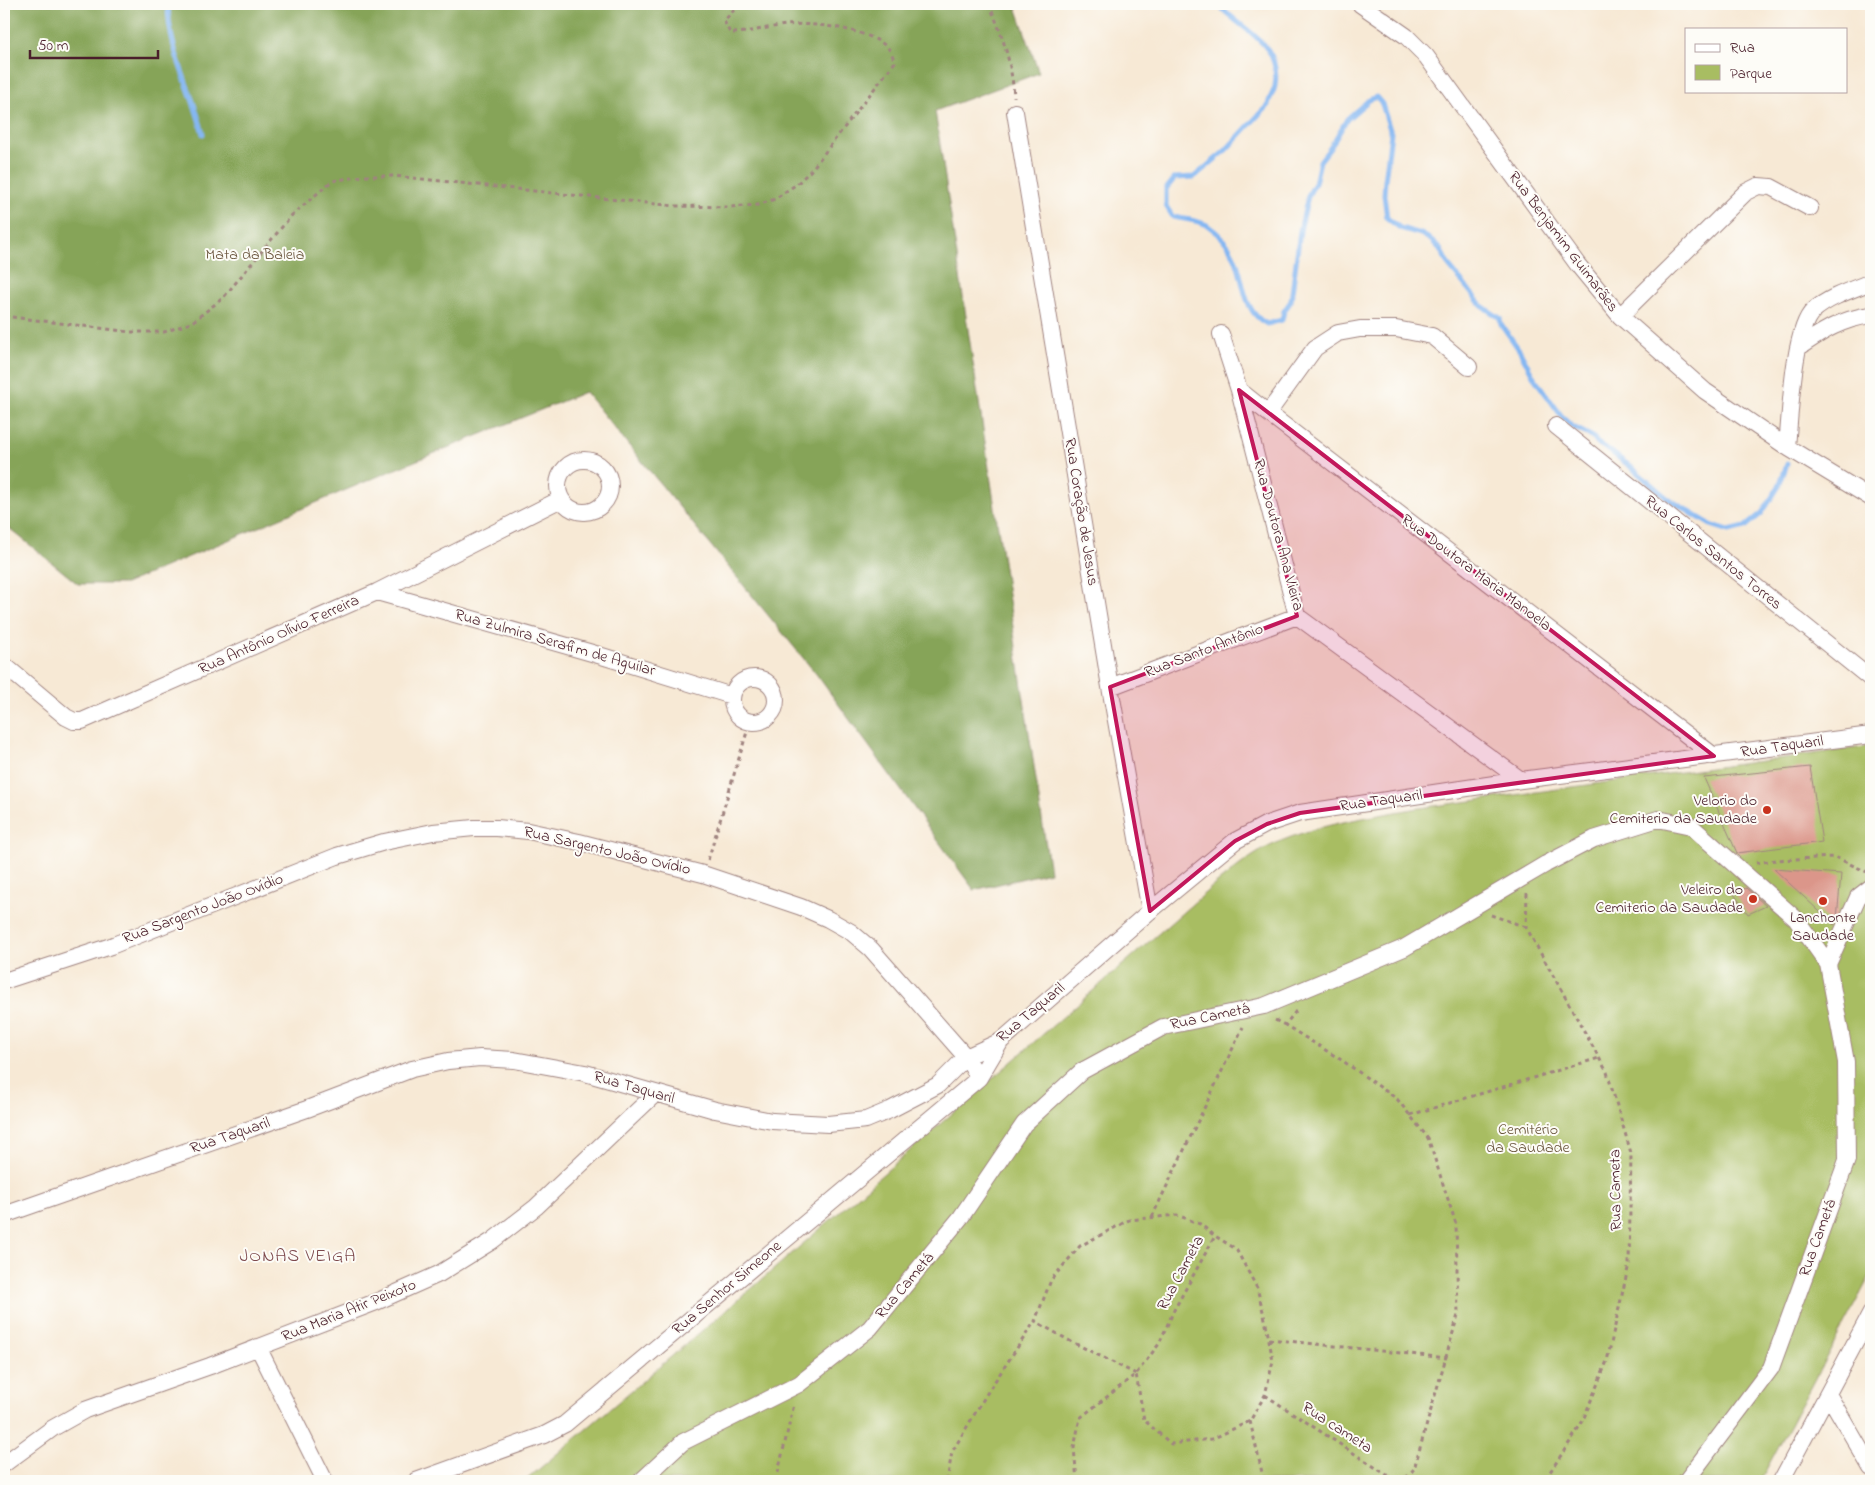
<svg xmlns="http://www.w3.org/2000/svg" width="1875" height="1485" font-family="'Indie Flower',sans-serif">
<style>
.green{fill:#a8bd62;stroke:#796e46}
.forest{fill:#86a458;stroke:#686242}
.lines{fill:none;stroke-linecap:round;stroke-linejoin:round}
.stream{stroke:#85b7f2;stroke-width:5}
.building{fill:#db968a}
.minor-casing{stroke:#a08480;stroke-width:18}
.path{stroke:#a08480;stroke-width:3;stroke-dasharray:4 4;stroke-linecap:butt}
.minor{stroke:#fff;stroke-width:16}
.marked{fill:#c2185b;fill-opacity:0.2;stroke:#c2185b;stroke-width:4;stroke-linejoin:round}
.poi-dot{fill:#c8321e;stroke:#fdfcf7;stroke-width:2}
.labels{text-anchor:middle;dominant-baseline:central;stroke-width:4;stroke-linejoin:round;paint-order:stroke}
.street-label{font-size:16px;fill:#4a1f2b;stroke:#fdfcf7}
.park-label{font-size:16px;fill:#6b563e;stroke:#fdfcf7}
.poi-label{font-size:16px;fill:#4a1f2b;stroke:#fdfcf7;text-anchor:end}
.neighbourhood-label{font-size:18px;letter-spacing:1px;fill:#7d494c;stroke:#fdfcf7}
</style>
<rect width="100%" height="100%" fill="#fdfcf7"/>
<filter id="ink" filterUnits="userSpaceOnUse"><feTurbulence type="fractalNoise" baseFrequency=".02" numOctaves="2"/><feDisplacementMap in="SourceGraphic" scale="10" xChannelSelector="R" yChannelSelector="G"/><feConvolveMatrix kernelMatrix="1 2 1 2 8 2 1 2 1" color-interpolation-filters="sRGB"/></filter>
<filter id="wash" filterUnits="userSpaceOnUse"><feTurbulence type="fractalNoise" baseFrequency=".0096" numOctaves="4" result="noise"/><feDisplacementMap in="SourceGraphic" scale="20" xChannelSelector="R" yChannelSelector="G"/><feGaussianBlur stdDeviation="1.12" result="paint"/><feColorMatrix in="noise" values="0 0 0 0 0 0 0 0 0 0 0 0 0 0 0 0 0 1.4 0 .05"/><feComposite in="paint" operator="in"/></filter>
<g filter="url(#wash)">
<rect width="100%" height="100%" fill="#f7e9d5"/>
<path class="green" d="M1871 746V1274L1760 1481H525L758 1283 1213 886C1230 873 1247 858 1266 848 1311 825 1364 818 1413 809Z"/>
<path class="forest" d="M4 4H1015L1039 73 935 111 1050 872 974 890 817 675 585 392 393 470 125 584H78L4 524Z"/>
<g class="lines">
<path class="stream" d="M168 4C168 51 192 89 203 134
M1218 4C1242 32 1282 41 1275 86 1274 92 1269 98 1268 105L1224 152 1194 177 1175 178 1166 189V206L1173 217C1183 219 1198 220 1207 225 1219 233 1228 243 1234 256 1245 278 1241 311 1267 324L1282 320 1284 311 1291 301 1300 231 1308 196 1315 183 1320 161 1330 148 1347 119 1369 100 1376 97 1382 104 1391 133 1385 181 1384 195 1387 218 1400 228 1421 234 1431 240 1440 249 1449 266 1482 306 1500 318 1501 324 1520 351 1535 379 1563 418 1573 427 1593 437 1597 443 1606 448 1631 467 1667 498 1711 525 1729 531 1745 527 1762 513 1779 486 1787 464"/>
</g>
<g id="blocks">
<path class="building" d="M1810 767 1822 842 1737 853 1704 778Z
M1774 869 1841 874 1837 919 1834 925Z
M1746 888 1766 906 1748 914 1734 894Z"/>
</g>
</g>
<g filter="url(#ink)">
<use href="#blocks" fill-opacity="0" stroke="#a08480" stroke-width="1"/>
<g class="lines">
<defs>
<path id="minor" d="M1360 4 1406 36 1426 56 1578 265 1620 316 1705 391 1787 447 1871 498
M1015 112 1110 687 1150 911
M1620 316 1746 192 1758 186 1771 187 1810 208
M1221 334 1239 390 1297 616 1521 780
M1798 348C1823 331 1841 319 1871 315
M1239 390 1268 413 1714 756
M1268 413 1315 348 1338 333 1360 329H1396L1432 336 1469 367
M1556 426 1871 679
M1787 447C1790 418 1793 329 1813 311 1829 297 1851 290 1871 282
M558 486a26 26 0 1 1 52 0a26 26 0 1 1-52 0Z
M377 592 592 653 732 696
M4 665 66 717 74 721H82L377 592 561 499
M732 700a22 22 0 1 1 44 0a22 22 0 1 1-44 0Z
M1110 687 1297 616
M1828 964 1858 897 1871 887
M4 981 111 946 337 856 384 842 433 832 474 828H497L528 831 579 842 703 874 801 907 828 919 851 932 871 949 966 1057 979 1078
M4 1215 307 1109 412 1069 448 1061 480 1058 514 1060 585 1073 715 1110 772 1121 828 1124 866 1120 890 1110 938 1085 966 1057 1001 1041 1150 911 1235 841 1267 824 1300 813 1521 780 1871 735
M258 1347 325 1481
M1828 1394 1871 1468
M4 1464 53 1428 85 1410 210 1366 376 1302 439 1274 492 1241 536 1207 655 1094
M416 1481 544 1435 565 1424 979 1078 1001 1041
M641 1481 683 1442 799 1384 870 1328 961 1217 1024 1124 1082 1071 1163 1027 1264 1006 1404 948 1546 864 1594 839 1658 819 1691 826 1796 919 1828 964 1846 1062 1847 1160 1771 1368 1686 1481
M1781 1481 1871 1313"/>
</defs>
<use href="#minor" class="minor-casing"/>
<path class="path" d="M989 4C1002 33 1012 64 1014 97
M4 316 130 332H164L191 323 223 298 292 215 332 181 363 176H394L675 206 730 207 758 205 775 199 797 184 812 169 895 62C893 57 891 51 888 48 869 29 813 22 787 25 768 27 749 33 730 33L724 21 733 11 746 4
M708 860 750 722
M1756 863 1776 860 1835 857 1867 872
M1527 893 1526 927 1607 1072 1631 1153 1629 1264 1607 1361 1581 1425 1544 1481
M1491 915 1526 927
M1296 1011 1285 1025 1343 1061 1397 1099 1428 1138 1456 1224 1458 1315 1414 1469 1403 1481
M1275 1020 1285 1025
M1410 1115 1599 1058
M1152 1217 1243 1027
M1269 1339 1447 1358
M1136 1374 1070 1341 1035 1321 1051 1280 1080 1246 1129 1220 1177 1215 1200 1224 1215 1236
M1265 1395 1396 1481
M1250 1421 1264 1481
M776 1481 794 1404
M947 1481 952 1452 989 1390 1035 1321
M1077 1481 1074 1448 1080 1418 1136 1374 1159 1344 1174 1310 1215 1236 1236 1249 1257 1288 1265 1319 1273 1361 1265 1395 1250 1421 1212 1439 1171 1444 1144 1420 1136 1374"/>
<use href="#minor" class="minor"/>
</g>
</g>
<path class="marked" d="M1239 390 1714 756 1300 813 1267 824 1235 841 1150 911 1110 687 1297 616Z"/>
<g class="poi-dot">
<circle cx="1767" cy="810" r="5"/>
<circle cx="1753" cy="899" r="5"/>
<circle cx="1823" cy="901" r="5"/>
</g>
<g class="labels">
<g class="street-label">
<text transform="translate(1563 242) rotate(53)">Rua Benjamim Guimarães</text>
<text transform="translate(1081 512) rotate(81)">Rua Coração de Jesus</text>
<text transform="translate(1278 535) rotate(75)">Rua Doutora Ana Vieira</text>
<text transform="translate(1713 553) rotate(39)">Rua Carlos Santos Torres</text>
<text transform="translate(1476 573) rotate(37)">Rua Doutora Maria Manoela</text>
<text transform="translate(279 635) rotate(-24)">Rua Antônio Olívio Ferreira</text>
<text transform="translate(555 643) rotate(16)">Rua Zulmira Serafim de Aguilar</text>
<text transform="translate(1204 651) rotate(-21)">Rua Santo Antônio</text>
<text transform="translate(1782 747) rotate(-8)">Rua Taquaril</text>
<text transform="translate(1381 801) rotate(-8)">Rua Taquaril</text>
<text transform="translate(607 851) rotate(13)">Rua Sargento João Ovídio</text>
<text transform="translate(203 909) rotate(-21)">Rua Sargento João Ovídio</text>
<text transform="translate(1031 1013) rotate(-40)">Rua Taquaril</text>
<text transform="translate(1210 1017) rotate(-12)">Rua Cametá</text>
<text transform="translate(634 1088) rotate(16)">Rua Taquaril</text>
<text transform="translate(230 1136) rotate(-19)">Rua Taquaril</text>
<text transform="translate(1616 1190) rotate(-91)">Rua Cameta</text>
<text transform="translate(1818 1238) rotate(-70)">Rua Cametá</text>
<text transform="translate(1181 1273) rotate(-62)">Rua Cameta</text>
<text transform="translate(905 1286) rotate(-50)">Rua Cametá</text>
<text transform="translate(727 1288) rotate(-40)">Rua Senhor Simeone</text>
<text transform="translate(349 1311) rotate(-22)">Rua Maria Atir Peixoto</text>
<text transform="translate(1337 1428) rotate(33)">Rua cameta</text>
</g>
<g class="park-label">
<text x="255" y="255">Mata da Baleia</text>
<text x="1528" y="1130">Cemitério<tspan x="1528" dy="18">da Saudade</tspan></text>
</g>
<g class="poi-label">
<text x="1757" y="801">Velorio do<tspan x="1757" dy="18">Cemiterio da Saudade</tspan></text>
<text x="1743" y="890">Veleiro do<tspan x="1743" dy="18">Cemiterio da Saudade</tspan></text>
<text x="1823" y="918" text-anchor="middle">Lanchonte<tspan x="1823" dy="18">Saudade</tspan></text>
</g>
<g class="neighbourhood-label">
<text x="298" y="1257">JONAS VEIGA</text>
</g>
</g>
<rect width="1875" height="1485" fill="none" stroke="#fdfcf7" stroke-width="20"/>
<rect x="1685" y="28" width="162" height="65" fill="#fdfcf7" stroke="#b5a4a5"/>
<rect x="1695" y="44" width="25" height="8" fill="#ffffff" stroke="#b5a4a5"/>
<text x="1730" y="52" font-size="15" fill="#4a1f2b">Rua</text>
<rect x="1695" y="65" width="25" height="15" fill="#a8bd62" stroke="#b5a4a5"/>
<text x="1730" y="78" font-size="15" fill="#4a1f2b">Parque</text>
<path d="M30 50v8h128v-8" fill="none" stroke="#4a1f2b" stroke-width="2.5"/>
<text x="38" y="50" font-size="15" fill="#4a1f2b" stroke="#fdfcf7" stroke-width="4" paint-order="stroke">50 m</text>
</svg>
